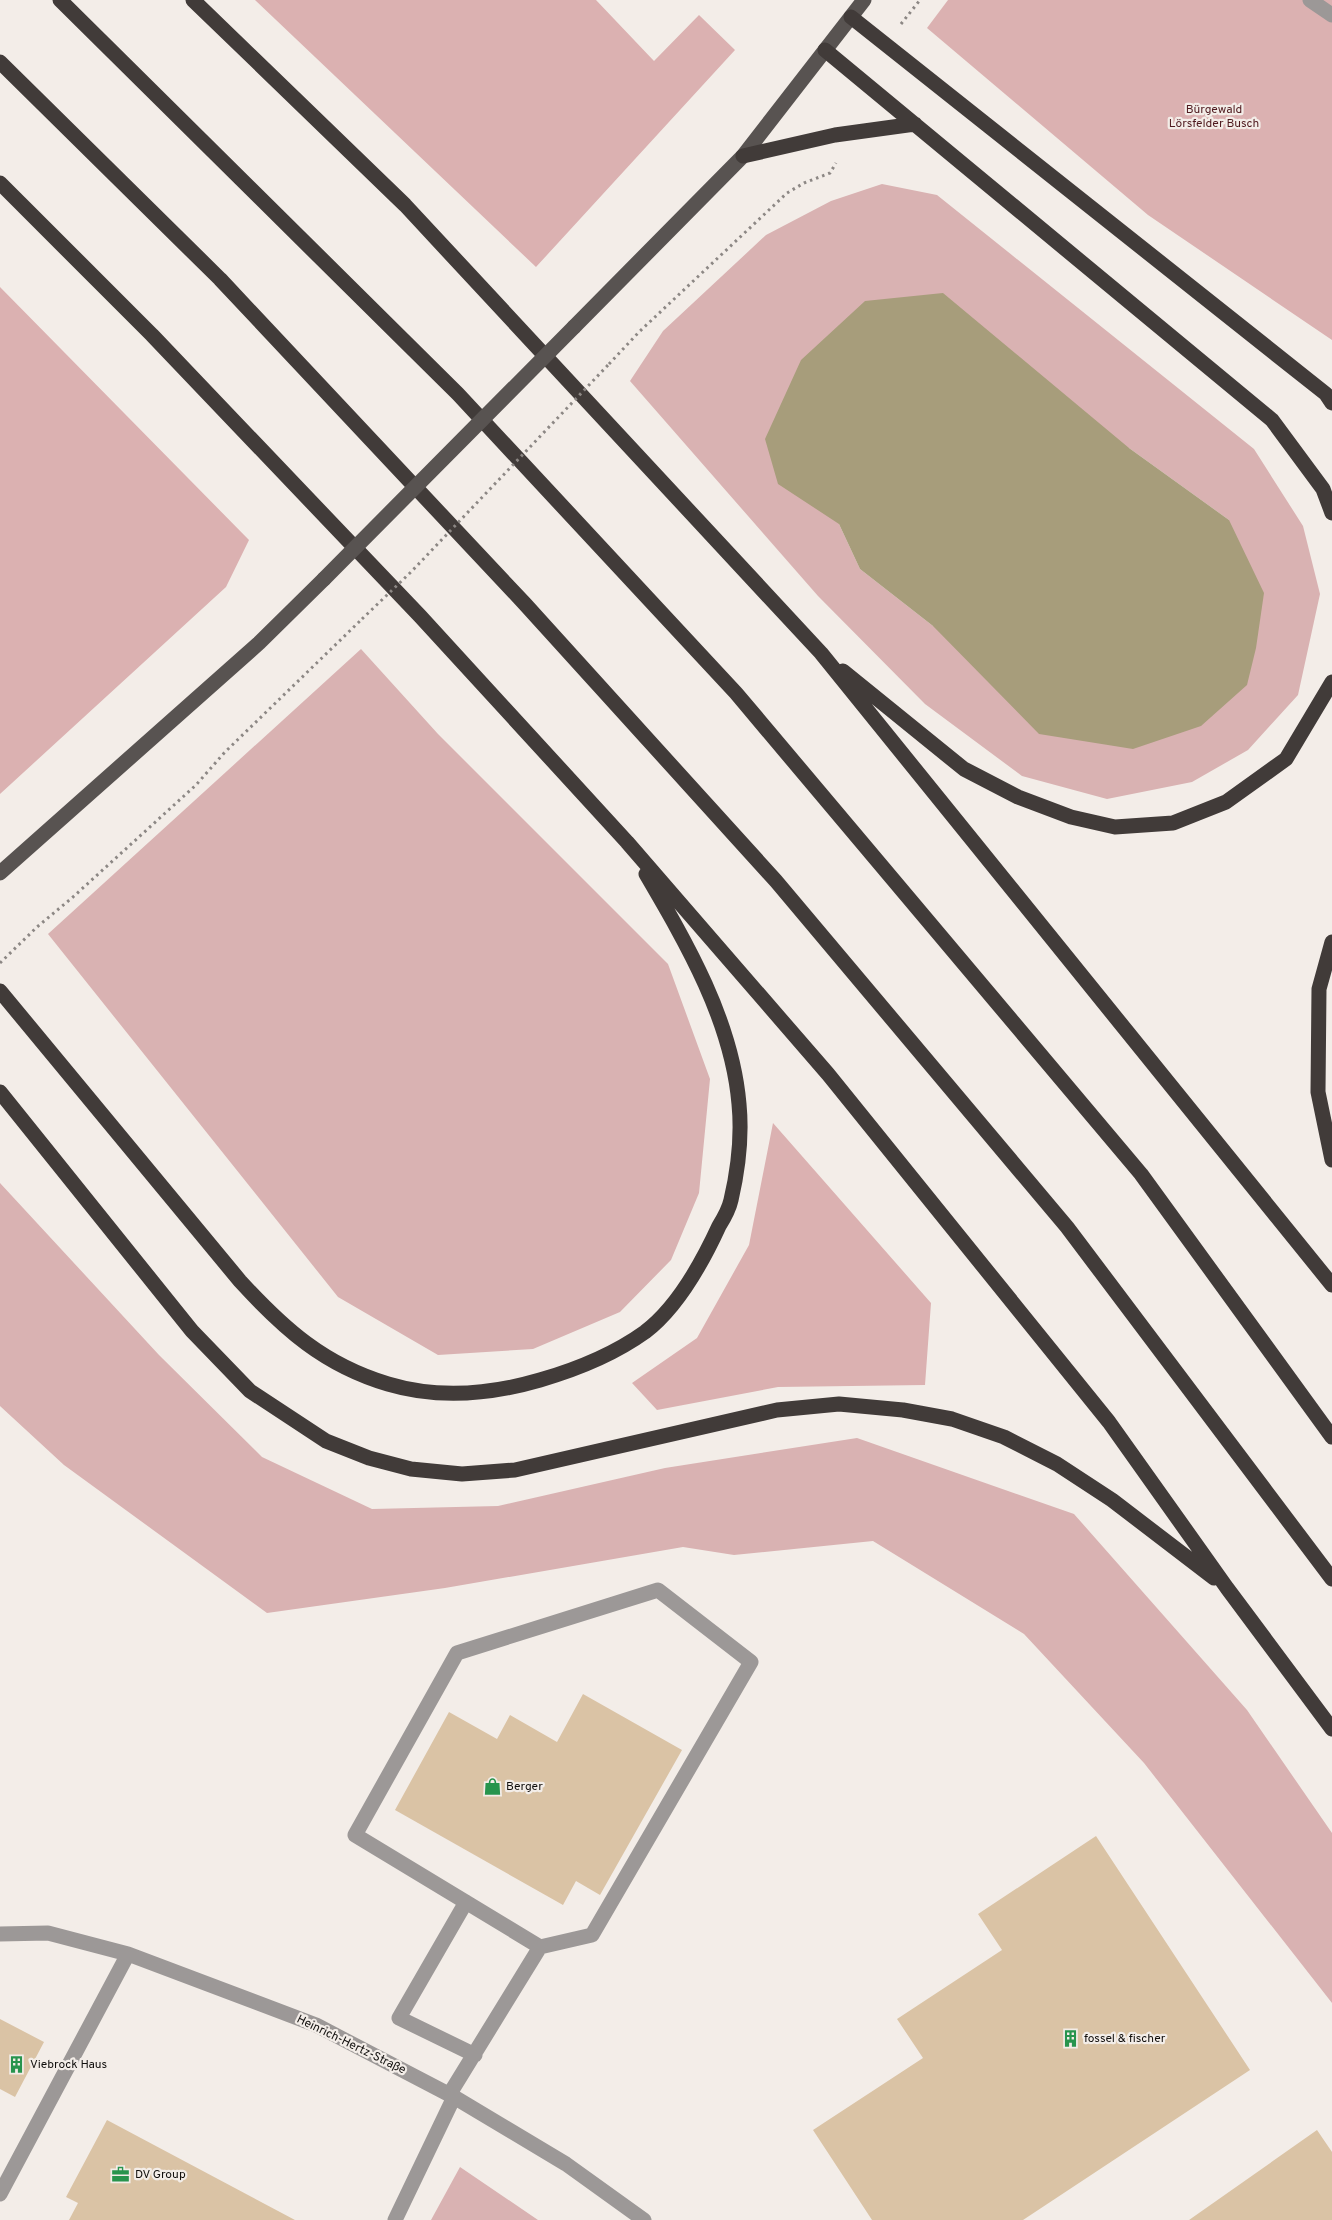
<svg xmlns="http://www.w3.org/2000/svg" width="1332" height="2220" font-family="Overpass,sans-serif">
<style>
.green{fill:#d9b2b2;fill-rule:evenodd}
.forest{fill:#dbb1b1}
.water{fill:#a79d7b}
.building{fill:#dac3a5}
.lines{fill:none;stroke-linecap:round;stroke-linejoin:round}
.path{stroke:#8c8784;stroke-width:3;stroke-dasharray:2.5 4;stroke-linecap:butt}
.minor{stroke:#9c9897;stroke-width:15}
.major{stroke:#585351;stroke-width:15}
.highway{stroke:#413b39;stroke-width:15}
.path-bridge{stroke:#8c8784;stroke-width:3;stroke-dasharray:2.5 4;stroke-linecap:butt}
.major-bridge{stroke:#585351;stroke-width:15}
.labels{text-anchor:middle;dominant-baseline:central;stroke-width:4.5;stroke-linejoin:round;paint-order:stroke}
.park-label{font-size:12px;fill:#4f1a1f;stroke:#f3ede8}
.poi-label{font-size:12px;fill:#110f0d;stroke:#f3ede8;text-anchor:start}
.street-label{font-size:12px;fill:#110f0d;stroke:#f3ede8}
</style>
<rect width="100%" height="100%" fill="#f3ede8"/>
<path class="green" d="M882 184 937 195 1254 449 1303 526 1320 594 1298 695 1248 750 1192 782 1107 799 1022 776 925 704 818 596 630 381 663 331 766 235 831 201ZM1129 448 1229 520 933 626 860 569 839 524Z
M361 649 438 734 668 964 710 1079 699 1193 671 1260 620 1312 533 1349 438 1355 338 1297 48 934Z
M0 1183 159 1355 262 1457 372 1509 498 1506 665 1468 857 1438 1074 1514 1247 1710 1332 1833V2003L1144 1763 1024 1634 873 1541 734 1555 683 1547 445 1588 267 1613 64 1465 0 1406Z
M460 2167 538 2220H431Z"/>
<path class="forest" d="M255 0H596L654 61 699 15 735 50 536 267Z
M948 0H1332V340L1148 215 927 28Z
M0 287 249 540 226 587 0 794Z
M773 1123 931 1303 925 1385 778 1387 657 1410 632 1383 697 1338 749 1245Z"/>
<path class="water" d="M943 293 1129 448 1229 520 1264 593 1256 648 1247 685 1201 726 1133 749 1039 734 933 626 860 569 839 524 778 484 765 439 801 360 865 301Z"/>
<path class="building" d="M583 1694 682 1750 600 1895 576 1881 563 1905 395 1810 449 1712 497 1739 510 1715 557 1742Z
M1096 1836 1250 2070 1023 2220H872L813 2130 923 2058 897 2019 1002 1950 978 1914Z
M0 2019 44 2042 15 2097 0 2089Z
M107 2120 295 2220H69L78 2203 66 2197Z
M1317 2130 1332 2152V2220H1189Z"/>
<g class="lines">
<path class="path" d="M901 24 920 0
M609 364 639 332 787 193 804 183 830 173 836 163
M0 963 37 927 73 897 196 785 225 752 362 619"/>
<path class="minor" d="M1310 0 1332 15
M466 1902 399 2018 475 2055
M0 1934 48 1933 128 1954 316 2025 454 2097 566 2164 644 2220
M449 2095 540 1947 355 1835 457 1653 658 1590 751 1662 592 1935 540 1947
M0 2194 128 1954
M395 2220 454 2097"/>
<path class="major" d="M574 327 743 156 864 0
M0 873 259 643 324 579"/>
<path class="highway" d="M60 0 458 394 736 693 1141 1174 1332 1437
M193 0 405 205 821 653 1332 1285
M851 17 1326 394 1332 403
M825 50 1272 420 1323 489 1332 513
M0 62 220 279 525 604 776 881 1067 1227 1332 1579
M743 156 835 135 915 124
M0 183 152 335 420 616 627 842 828 1074 1109 1422 1227 1588 1332 1729
M843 671 964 769 1018 797 1071 817 1115 827 1173 823 1226 802 1286 759 1332 682
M1332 942 1319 989 1318 1092 1332 1160
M0 991 240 1281C284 1329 324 1365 388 1384 438 1399 492 1394 540 1380 578 1369 613 1355 645 1332 678 1307 702 1263 719 1226 724 1218 729 1209 731 1200 738 1170 742 1135 739 1104 732 1021 687 944 646 874
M0 1092 192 1331 250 1391 326 1441 369 1458 411 1469 462 1474 515 1470 777 1410 839 1404 903 1410 952 1419 1004 1437 1057 1464 1112 1500 1214 1578"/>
<path class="path-bridge" d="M362 619 411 572 609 364"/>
<path class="major-bridge" d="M324 579 574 327"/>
</g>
<defs>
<symbol id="shop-bare" viewBox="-9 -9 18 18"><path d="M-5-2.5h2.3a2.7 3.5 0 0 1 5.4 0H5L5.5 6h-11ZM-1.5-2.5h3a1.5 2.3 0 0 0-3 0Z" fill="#27944d" stroke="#f3ede8" stroke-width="2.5" paint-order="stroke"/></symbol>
<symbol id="building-bare" viewBox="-9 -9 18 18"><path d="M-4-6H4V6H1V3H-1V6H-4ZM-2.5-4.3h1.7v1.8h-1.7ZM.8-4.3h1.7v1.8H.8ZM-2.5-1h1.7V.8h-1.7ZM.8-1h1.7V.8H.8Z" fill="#27944d" stroke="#f3ede8" stroke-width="2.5" paint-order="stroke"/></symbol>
<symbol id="office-bare" viewBox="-9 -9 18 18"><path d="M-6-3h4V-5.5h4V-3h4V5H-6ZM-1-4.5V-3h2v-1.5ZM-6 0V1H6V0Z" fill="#27944d" stroke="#f3ede8" stroke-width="2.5" paint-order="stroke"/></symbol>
</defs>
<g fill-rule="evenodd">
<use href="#shop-bare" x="480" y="1774" width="25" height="25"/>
<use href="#building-bare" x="1058" y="2026" width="25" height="25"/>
<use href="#building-bare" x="4" y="2052" width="25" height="25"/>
<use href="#office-bare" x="108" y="2162" width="25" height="25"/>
</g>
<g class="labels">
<g class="park-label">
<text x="1214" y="110">Bürgewald<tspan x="1214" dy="14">Lörsfelder Busch</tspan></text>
</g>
<g class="poi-label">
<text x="506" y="1787">Berger</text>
<text x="1084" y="2039">fossel &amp; fischer</text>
<text x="30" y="2065">Viebrock Haus</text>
<text x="135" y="2175">DV Group</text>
</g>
<g class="street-label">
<text transform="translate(351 2045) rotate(26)">Heinrich-Hertz-Straße</text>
</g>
</g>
</svg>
